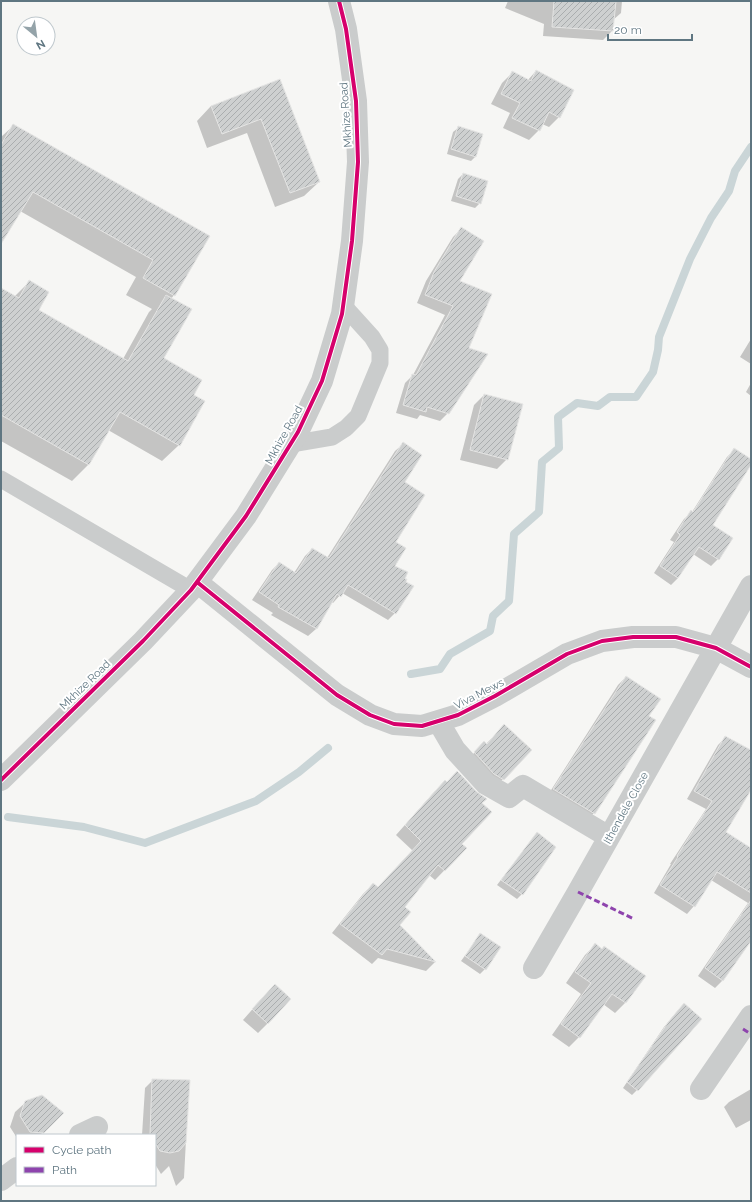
<svg xmlns="http://www.w3.org/2000/svg" width="752" height="1202" font-family="Raleway,sans-serif">
<style>
.shadow{fill:#0003}
.lines{fill:none;stroke-linecap:round;stroke-linejoin:round}
.stream{stroke:#cad5d7;stroke-width:8}
.building{fill:url(#building-hatch);stroke:#e5e5e4}
.lane{stroke:#cacccc;stroke-width:17}
.street{stroke:#cacccc;stroke-width:22}
.quiet{stroke:#8e44ad;stroke-width:3;stroke-dasharray:6 3;stroke-linecap:butt}
.cycleway-casing{stroke:#fff;stroke-width:6}
.cycleway{stroke:#d6006c;stroke-width:4}
.labels{text-anchor:middle;dominant-baseline:central;stroke-width:4;stroke-linejoin:round;paint-order:stroke}
.street-label{font-size:11px;fill:#5f7681;stroke:#fff}
</style>
<defs>
<pattern id="building-hatch" width="6" height="6" patternUnits="userSpaceOnUse"><rect width="6" height="6" fill="#ced0d0"/><path d="M-1 1l2-2M0 6l6-6M5 7l2-2" fill="none" stroke="#aaadae"/></pattern>
</defs>
<rect width="100%" height="100%" fill="#f6f6f4"/>
<path class="shadow" d="M508 1H622L621 13 613 20 612 31 603 40 543 36 544 24 505 8Z
M536 71 559 117 549 127 542 124 539 130 529 140 503 128 510 113 491 104 502 83 512 73 527 81Z
M280 80 319 182 304 196 275 207 247 133 207 148 197 121 211 106Z
M13 126 208 237 174 295 171 299 163 359 192 396 179 445 162 461 108 430 88 465 72 481 1 441V299L14 297 29 282 37 310 123 359 149 312 152 309 126 295 136 277 20 211 1 242V137Z
M458 128 476 156 471 161 447 154 453 132Z
M463 174 480 203 475 208 451 201 458 179Z
M461 229 458 282 468 348 448 413 440 421 420 415 417 419 396 413 405 383 413 375 445 315 417 303 426 281 453 237Z
M751 339V364L740 357Z
M751 383V396L746 392Z
M484 395 507 459 497 469 460 460 474 405Z
M403 444V483L394 542 393 566 395 613 388 620 342 593 333 603 331 602 316 629 308 636 271 615 273 613 252 600 272 570 279 563 294 573 305 556 312 549 327 558 395 451Z
M734 450 751 460V464L712 525 718 559 711 566 693 554 678 578 671 585 654 573 674 542 670 540 684 519 692 512 727 457Z
M626 677 648 717 594 813 586 821 546 798 618 685Z
M494 736 503 779 493 789 465 763 484 742 486 744Z
M726 737 751 751V788L725 833 751 849V940L722 981 715 988 698 976 748 903 711 880 694 906 687 914 654 893 671 864H670L706 809 687 799 718 745Z
M435 791 481 803 461 845 466 848 435 880 429 875 403 907 398 926 435 962 426 971 378 958 372 964 332 933 363 894 373 884 378 888 413 851 396 835Z
M533 838 522 894 517 899 497 885Z
M480 935 485 969 480 974 461 961Z
M595 945 645 976 625 1003 615 1013 603 1004 579 1037 569 1047 552 1035 581 994 566 983 585 955Z
M265 995 268 1023 258 1033 243 1020Z
M679 1009 637 1090 632 1095 623 1088 664 1027Z
M153 1080 189 1081 184 1178 176 1186 169 1166 161 1174 155 1164V1135H142L145 1088Z
M751 1089V1120L736 1128 724 1107 729 1102Z
M26 1102 62 1113 40 1135H17V1138L10 1127 15 1112Z"/>
<g class="lines">
<path class="stream" d="M411 674 440 669 450 654 490 631 493 616 509 601 514 534 539 512 542 462 559 448 558 417 577 403 598 406 610 397H636L653 372 658 350 659 337 690 259 711 218 729 191 735 171 751 147
M8 817 84 827 145 843 256 801 299 772 328 748"/>
</g>
<path class="building" d="M554 1H616L613 31 552 27Z
M536 70 574 90 560 118 549 112 540 131 512 118 520 103 501 94 512 71 531 81Z
M280 79 320 182 290 193 261 119 222 134 211 106Z
M13 124 210 236 175 296 143 278 153 260 33 192 1 244V145Z
M458 126 483 134 476 157 451 149Z
M463 173 488 181 481 204 456 196Z
M461 227 484 241 460 281 492 294 469 348 488 354 449 414 427 407 426 412 403 405 412 374 416 375 453 306 425 295 434 272Z
M29 280 49 292 39 310 128 361 166 295 192 309 164 358 202 380 194 395 205 401 180 446 120 412 89 465 1 415V288L19 298Z
M484 394 523 404 508 460 470 450Z
M403 442 422 455 405 482 425 495 396 542 406 548 395 566 408 572 405 579H407L406 582 414 586 396 614 348 585 341 597 337 594 317 629 278 607 279 605 259 592 279 562 296 573 312 548 329 558Z
M734 448 751 459V465L713 525 733 538 719 560 699 547 678 578 660 566 680 535 677 532 691 510 693 512Z
M626 676 661 699 649 716 656 720 595 814 553 789Z
M504 724 532 750 504 780 494 774 474 752 484 741 487 744Z
M725 736 751 750V790L726 832 751 848V893L717 872 695 907 660 885 678 857 677 856 712 801 694 791Z
M457 771 477 792 487 799 482 803 492 812 462 844 467 848 445 871 438 865 405 907 411 912 400 925 436 962 387 949 382 955 340 924 373 883 378 887 421 841 405 825 445 780 447 782Z
M537 832 556 847 523 895 501 880Z
M751 900V941L723 981 705 968Z
M480 933 501 947 486 970 465 956Z
M595 943 602 949 604 946 646 976 626 1003 612 994 580 1038 561 1024 591 983 575 972Z
M275 984 291 999 268 1024 252 1009Z
M684 1003 702 1019 638 1091 627 1082 669 1021Z
M152 1079 190 1080 186 1143 179 1151 170 1153 160 1151 155 1143V1135H150V1134Z
M42 1095 64 1113 44 1133 30 1132 20 1116 25 1101Z"/>
<g class="lines">
<path class="lane" d="M291 444 332 437 346 428 358 416 380 363V350L372 337 343 305
M1 479 191 590"/>
<path class="street" d="M197 582 337 695 370 715 394 724 422 726 458 715 495 696 567 654 602 641 633 637H676L716 648 751 667
M438 721 455 750 486 784 509 797 523 786 609 837
M1 780 143 641 191 590 246 516 298 432 322 381 342 314 352 241 358 162 356 101 346 29 339 1
M534 968 578 892 751 586
M701 1089 751 1016
M80 1135 97 1127
M1 1180 17 1168"/>
<path class="quiet" d="M578 892 634 919
M743 1029 751 1034"/>
<defs>
<path id="cycleway" d="M197 582 337 695 370 715 394 724 422 726 458 715 495 696 567 654 602 641 633 637H676L716 648 751 667
M1 780 143 641 191 590 246 516 298 432 322 381 342 314 352 241 358 162 356 101 346 29 339 1"/>
</defs>
<use href="#cycleway" class="cycleway-casing"/>
<use href="#cycleway" class="cycleway"/>
</g>
<g class="labels">
<g class="street-label">
<text transform="translate(346 115) rotate(-94)">Mkhize Road</text>
<text transform="translate(284 435) rotate(-61)">Mkhize Road</text>
<text transform="translate(85 685) rotate(-44)">Mkhize Road</text>
<text transform="translate(479 694) rotate(-27)">Viva Mews</text>
<text transform="translate(626 808) rotate(-61)">Ithendele Close</text>
</g>
</g>
<rect width="752" height="1202" fill="none" stroke="#5f7681" stroke-width="4"/>
<rect x="16" y="1134" width="140" height="52" fill="#ffffff" stroke="#bfc8cd"/>
<rect x="24" y="1147" width="20" height="6" fill="#d6006c" stroke="#bfc8cd"/>
<text x="52" y="1154" font-size="12" fill="#5f7681">Cycle path</text>
<rect x="24" y="1167" width="20" height="6" fill="#8e44ad" stroke="#bfc8cd"/>
<text x="52" y="1174" font-size="12" fill="#5f7681">Path</text>
<g transform="translate(36 36) rotate(151)"><circle r="19" fill="#ffffff" stroke="#bfc8cd"/>
<path d="M0-3L7 15L0 10L-7 15Z" fill="#94a3a9"/>
<text y="-6" font-size="11" font-weight="bold" text-anchor="middle" fill="#5f7681">N</text>
</g>
<path d="M608 34v6h84v-6" fill="none" stroke="#5f7681" stroke-width="2"/>
<text x="614" y="34" font-size="12" fill="#5f7681" stroke="#ffffff" stroke-width="3" paint-order="stroke">20 m</text>
</svg>
